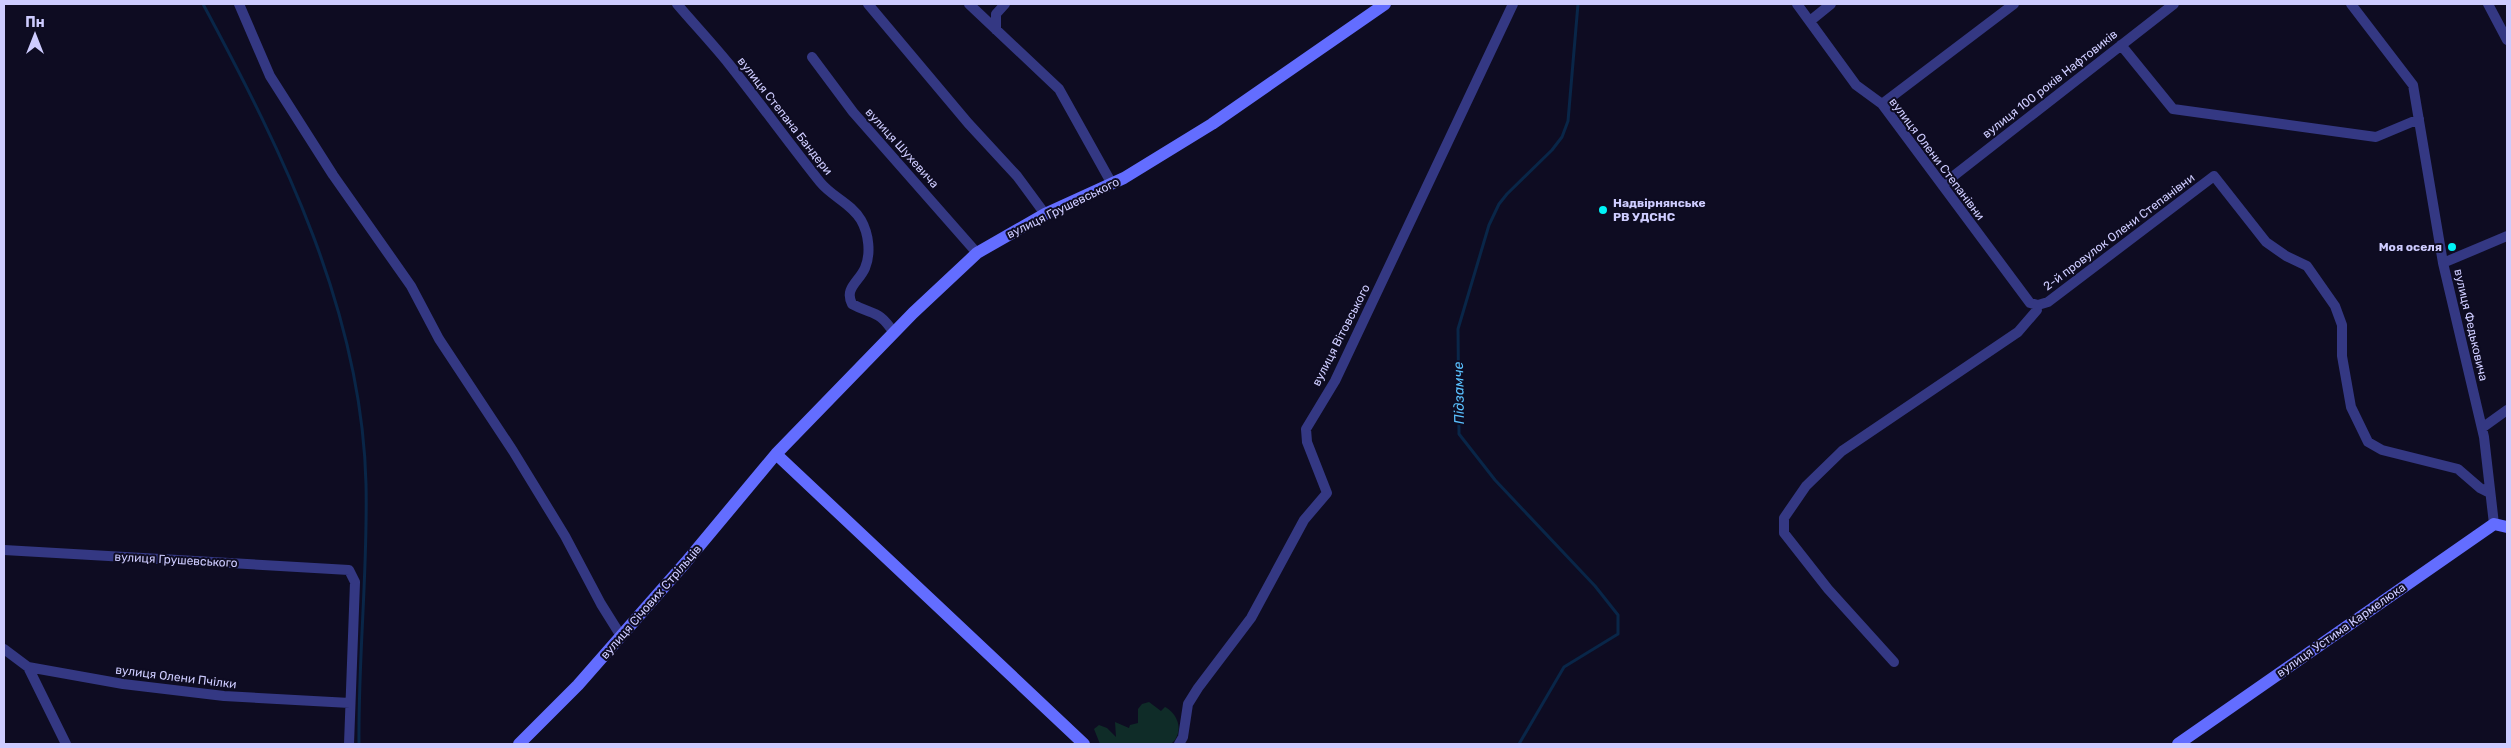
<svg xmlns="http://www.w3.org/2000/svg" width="2511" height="748" font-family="Rubik,sans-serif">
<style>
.green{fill:#0f2c28}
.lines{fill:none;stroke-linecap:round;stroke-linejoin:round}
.stream{stroke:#092648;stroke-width:3}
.street{stroke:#343883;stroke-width:10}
.secondary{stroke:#636dff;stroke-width:12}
.poi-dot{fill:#00f4f7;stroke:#0e0c22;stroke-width:2}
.labels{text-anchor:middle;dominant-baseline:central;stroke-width:4;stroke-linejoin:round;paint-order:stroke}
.street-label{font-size:12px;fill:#ceccff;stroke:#0e0c22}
.poi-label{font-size:12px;font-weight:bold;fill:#ceccff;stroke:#0e0c22;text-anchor:start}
.water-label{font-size:14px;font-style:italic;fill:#5ac1ff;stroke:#0e0c22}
</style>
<rect width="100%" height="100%" fill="#0e0c22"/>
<path class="green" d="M1149 702 1161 711 1165 707C1175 712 1183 726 1176 738 1175 741 1172 742 1171 744H1100L1094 729 1099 725 1107 728 1116 737 1115 722 1129 728 1130 725 1138 723V709L1142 704Z"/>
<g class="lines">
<path class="stream" d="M203 4C283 153 362 312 366 484 368 571 358 658 359 744
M1519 744 1564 667 1618 634V615L1595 586 1495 480 1459 434 1458 329 1489 225 1499 204 1507 194 1552 150 1562 137 1568 121 1578 4"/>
<path class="street" d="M239 4 270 76 333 175 411 286 439 339 513 451 565 536 601 604 621 636
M677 4C694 24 712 43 729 64 760 103 789 143 820 182 832 197 851 203 861 220 869 234 871 254 865 268 859 282 844 288 852 304 874 316 878 309 894 333
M868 4 968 123 1017 176 1045 214
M969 4 1059 89 1112 184
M1797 4 1856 85 1882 104 2030 303 2038 305 2048 302 2214 176 2266 242 2286 256 2307 266 2335 306 2342 325V356L2351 407 2368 442 2382 450 2458 469 2480 488 2490 493
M2351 4 2413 85 2443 263 2484 437 2494 524
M2488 4 2507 40
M1810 21 1831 4
M996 30V14L1005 4
M2121 45 2173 109 2376 137 2419 119
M812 57 853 112 977 253
M1882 104 2014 4
M1942 185 2174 4
M2443 263 2507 236
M2482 428 2507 410
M4 550 349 570 355 582 349 744
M4 649 28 667 123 684 224 696 350 703
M1894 662 1828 589 1784 533V518L1806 486 1842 451 2018 332 2037 310
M28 667 66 744
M1179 744 1183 737 1188 704 1198 688 1251 618 1304 520 1327 493 1307 442 1306 429 1335 381 1513 4"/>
<path class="secondary" d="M776 454 1084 744
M519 744 578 685 686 562 776 454 913 313 977 253 1045 214 1124 178 1212 124 1385 4
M2178 744 2494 524 2507 527"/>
</g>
<g class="poi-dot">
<circle cx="1603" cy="210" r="5"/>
<circle cx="2452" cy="247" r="5"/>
</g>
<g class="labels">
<g class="street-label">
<text transform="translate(2050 84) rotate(-38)">вулиця 100 років Нафтовиків</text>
<text transform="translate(785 116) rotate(52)">вулиця Степана Бандери</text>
<text transform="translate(902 148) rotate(48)">вулиця Шухевича</text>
<text transform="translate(1937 159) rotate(53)">вулиця Олени Степанівни</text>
<text transform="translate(1063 208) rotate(-26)">вулиця Грушевського</text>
<text transform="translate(2119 232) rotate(-37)">2-й провулок Олени Степанівни</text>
<text transform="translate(2471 325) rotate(77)">вулиця Федьковича</text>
<text transform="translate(1341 335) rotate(-63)">вулиця Вітовського</text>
<text transform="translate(176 560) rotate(3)">вулиця Грушевського</text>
<text transform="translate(651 602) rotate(-49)">вулиця Січових Стрільців</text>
<text transform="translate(2341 630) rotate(-35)">вулиця Устима Кармелюка</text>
<text transform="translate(176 677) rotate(7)">вулиця Олени Пчілки</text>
</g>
<g class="poi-label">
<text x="1613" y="203">Надвірнянське<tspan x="1613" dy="14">РВ УДСНС</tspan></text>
<text x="2442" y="247" text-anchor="end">Моя оселя</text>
</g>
<g class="water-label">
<text transform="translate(1459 393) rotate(-91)">Підзамче</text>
</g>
</g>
<rect width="2511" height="748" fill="none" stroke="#ceccff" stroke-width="10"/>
<g transform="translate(35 35)" stroke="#0e0c22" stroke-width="4" paint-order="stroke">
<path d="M0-4L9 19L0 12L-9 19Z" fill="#ceccff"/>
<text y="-8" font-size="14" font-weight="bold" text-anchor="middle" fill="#ceccff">Пн</text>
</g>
</svg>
